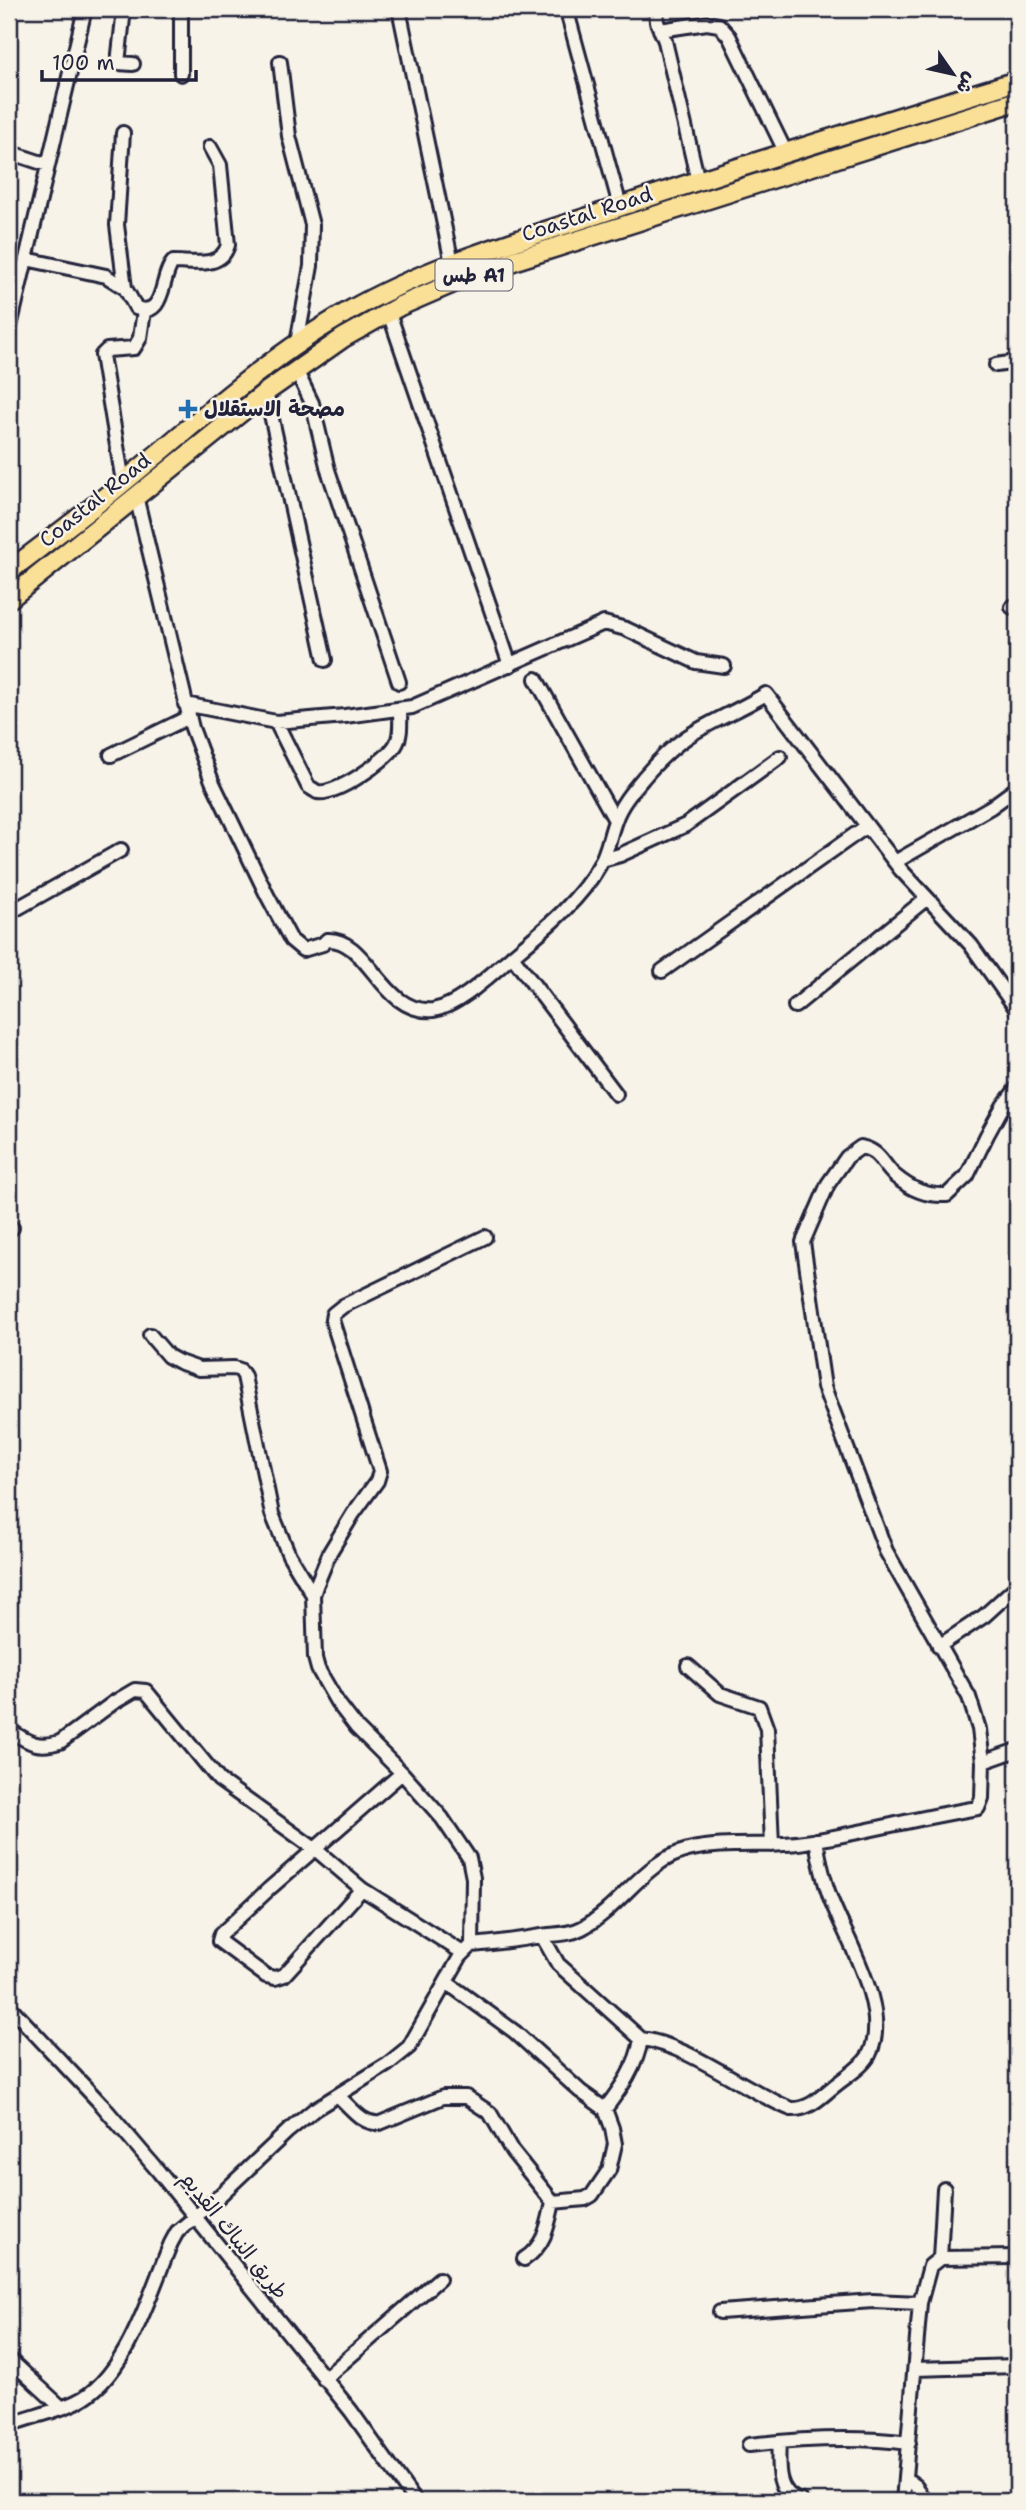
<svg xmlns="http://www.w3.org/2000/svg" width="1026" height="2510" font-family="'Shantell Sans','Playpen Sans Arabic',sans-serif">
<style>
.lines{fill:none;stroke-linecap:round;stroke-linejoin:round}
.minor-casing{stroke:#22223b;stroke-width:18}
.highway-casing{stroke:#22223b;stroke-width:23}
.minor{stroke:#f7f3e8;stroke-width:12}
.highway{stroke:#fadf96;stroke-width:18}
.poi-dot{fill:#1f6fb2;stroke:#f7f3e8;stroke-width:2.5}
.labels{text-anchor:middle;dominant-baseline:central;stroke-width:5;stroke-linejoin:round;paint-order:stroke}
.shield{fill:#f7f3e8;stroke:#62616f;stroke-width:2}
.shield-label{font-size:19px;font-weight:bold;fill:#22223b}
.street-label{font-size:21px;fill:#22223b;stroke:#f7f3e8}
.poi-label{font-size:21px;font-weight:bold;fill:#22223b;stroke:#f7f3e8;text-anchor:start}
</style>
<rect width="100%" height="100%" fill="#f7f3e8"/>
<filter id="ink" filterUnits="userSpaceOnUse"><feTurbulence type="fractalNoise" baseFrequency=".0143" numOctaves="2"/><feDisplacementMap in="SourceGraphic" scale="14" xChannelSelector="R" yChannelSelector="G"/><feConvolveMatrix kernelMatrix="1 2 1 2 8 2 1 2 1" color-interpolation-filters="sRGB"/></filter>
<g filter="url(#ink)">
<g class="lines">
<defs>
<path id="minor" d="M124 9 118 63 133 64
M399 9 452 263
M656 9 657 22 665 41 698 181
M569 19 620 206
M660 30 707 23 719 25 729 36 786 153
M280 62 289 136 312 225 311 266 297 343
M181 74V9
M123 133 117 225 125 288
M9 152 48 165
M26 259 106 276 125 288 136 308C166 319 160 276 173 262 193 262 221 269 228 245L220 165 210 147
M389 313 510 665
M9 331 85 9
M996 365 1017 362
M296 370 312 403 328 470 399 682
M266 392 325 660
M123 482 102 355 107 350 134 348 140 338 144 311
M136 496 192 728 212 781 267 895 291 940 303 950 323 944 327 940C368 937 382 1015 433 1010 459 1006 491 974 511 957 543 930 578 903 599 866 608 851 609 837 615 821 620 805 633 790 644 777 656 763 671 748 687 737 711 721 740 710 766 694L901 870 971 945 1017 1010
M1012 607 1017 605
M536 679 615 820
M185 704 276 722 345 716 412 707 604 623 626 629 696 662 724 666
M276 722 308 786C309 787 316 791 317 792 336 796 385 761 395 746 402 736 400 721 400 709
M111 755 189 717
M602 860 620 855 686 825 780 757
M895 862 991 807 1017 788
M9 913 121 850
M512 956 616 1094
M662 971 867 826
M795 1006 927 898
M9 1225 12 1228
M150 1335 168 1356 179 1362 199 1369 234 1368 240 1370 244 1376 272 1514 289 1555 313 1595
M939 1646 984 1616 1017 1586
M688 1666 720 1694 759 1707 767 1729 772 1845
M9 1730C28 1742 37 1749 60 1742L113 1703 135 1690 146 1691 219 1780 315 1849 362 1889 463 1953
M983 1762 979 1729 969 1697 886 1551 824 1387 803 1242 828 1184 847 1157 861 1147C880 1151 882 1164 895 1176 912 1190 926 1196 947 1195L967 1176 987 1135 1003 1106 1017 1088
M362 1889 284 1975 275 1978 266 1976 219 1941 221 1934 269 1889 402 1773
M542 1936 558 1964 641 2039C637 2066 621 2088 605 2109
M472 1945 473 1878 469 1858 442 1818 402 1773 357 1728 337 1702 318 1669 315 1658 313 1595 316 1586 330 1552 353 1514 377 1481 380 1471 332 1320 333 1314 343 1306 485 1237
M446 1982 515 2032 580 2091 605 2109 612 2128 615 2144 609 2170 592 2195 585 2199 553 2202
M9 2006 102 2105 159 2172 351 2411 415 2501
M641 2039C687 2044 746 2091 791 2109 811 2110 822 2095 837 2084 847 2076 862 2067 869 2055 892 2010 846 1940 830 1897 823 1878 819 1859 816 1840
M338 2096C351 2107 362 2125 380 2123L443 2097H466L490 2113 512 2151 553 2202C548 2225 545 2246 524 2259
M940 2258 944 2189
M720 2312 873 2301 920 2303
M9 2359 61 2407
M915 2369 1017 2366
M324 2379 439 2279
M9 2425C30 2417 55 2412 76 2402 127 2378 150 2292 171 2243L177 2232 213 2202 288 2131 315 2109 388 2064 409 2047 460 1957 472 1945C495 1943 518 1940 541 1936 555 1934 569 1935 582 1928 622 1907 643 1861 688 1850 727 1841 767 1848 805 1842 863 1833 920 1817 978 1808L982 1798 983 1762 1017 1750
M779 2442C778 2463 775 2494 801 2501
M749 2445C802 2439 856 2436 909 2443
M905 2478 916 2486 925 2501
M903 2501 920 2303 930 2266 940 2258 1017 2257"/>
<path id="highway" d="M9 571C39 548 70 525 99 502 181 437 258 363 349 311 428 266 517 241 604 212 741 166 879 123 1017 81
M9 599 266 392 343 338 400 306 458 281 519 259 1017 101"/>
</defs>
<use href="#minor" class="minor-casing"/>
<use href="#highway" class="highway-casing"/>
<use href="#minor" class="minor"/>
<use href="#highway" class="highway"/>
</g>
</g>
<path class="poi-dot" d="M184.5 398.5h7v7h7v7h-7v7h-7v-7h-7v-7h7z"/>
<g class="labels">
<rect class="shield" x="435.5" y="259.5" width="77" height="31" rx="5"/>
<g class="shield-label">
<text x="474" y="275">طس A1</text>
</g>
<g class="street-label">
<text transform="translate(587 214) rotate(-18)">Coastal Road</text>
<text transform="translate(95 500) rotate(-39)">Coastal Road</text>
<text transform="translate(234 2235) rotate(51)">طريق النباك القديم</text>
</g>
<g class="poi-label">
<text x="204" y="409">مصحة الاستقلال</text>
</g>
</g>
<rect width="1026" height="2510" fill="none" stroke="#f7f3e8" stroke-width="35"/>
<rect x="18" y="18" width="991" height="2475" fill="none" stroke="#22223b" stroke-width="2.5" filter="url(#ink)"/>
<g transform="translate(953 74) rotate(124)" stroke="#f7f3e8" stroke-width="5" paint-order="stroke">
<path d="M0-5L12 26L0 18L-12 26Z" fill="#22223b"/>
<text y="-10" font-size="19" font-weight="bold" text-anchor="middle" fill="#22223b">ش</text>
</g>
<path d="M42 70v10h154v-10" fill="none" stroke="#22223b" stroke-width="3.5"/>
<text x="52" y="70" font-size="21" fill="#22223b" stroke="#f7f3e8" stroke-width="5" paint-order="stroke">100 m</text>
</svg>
